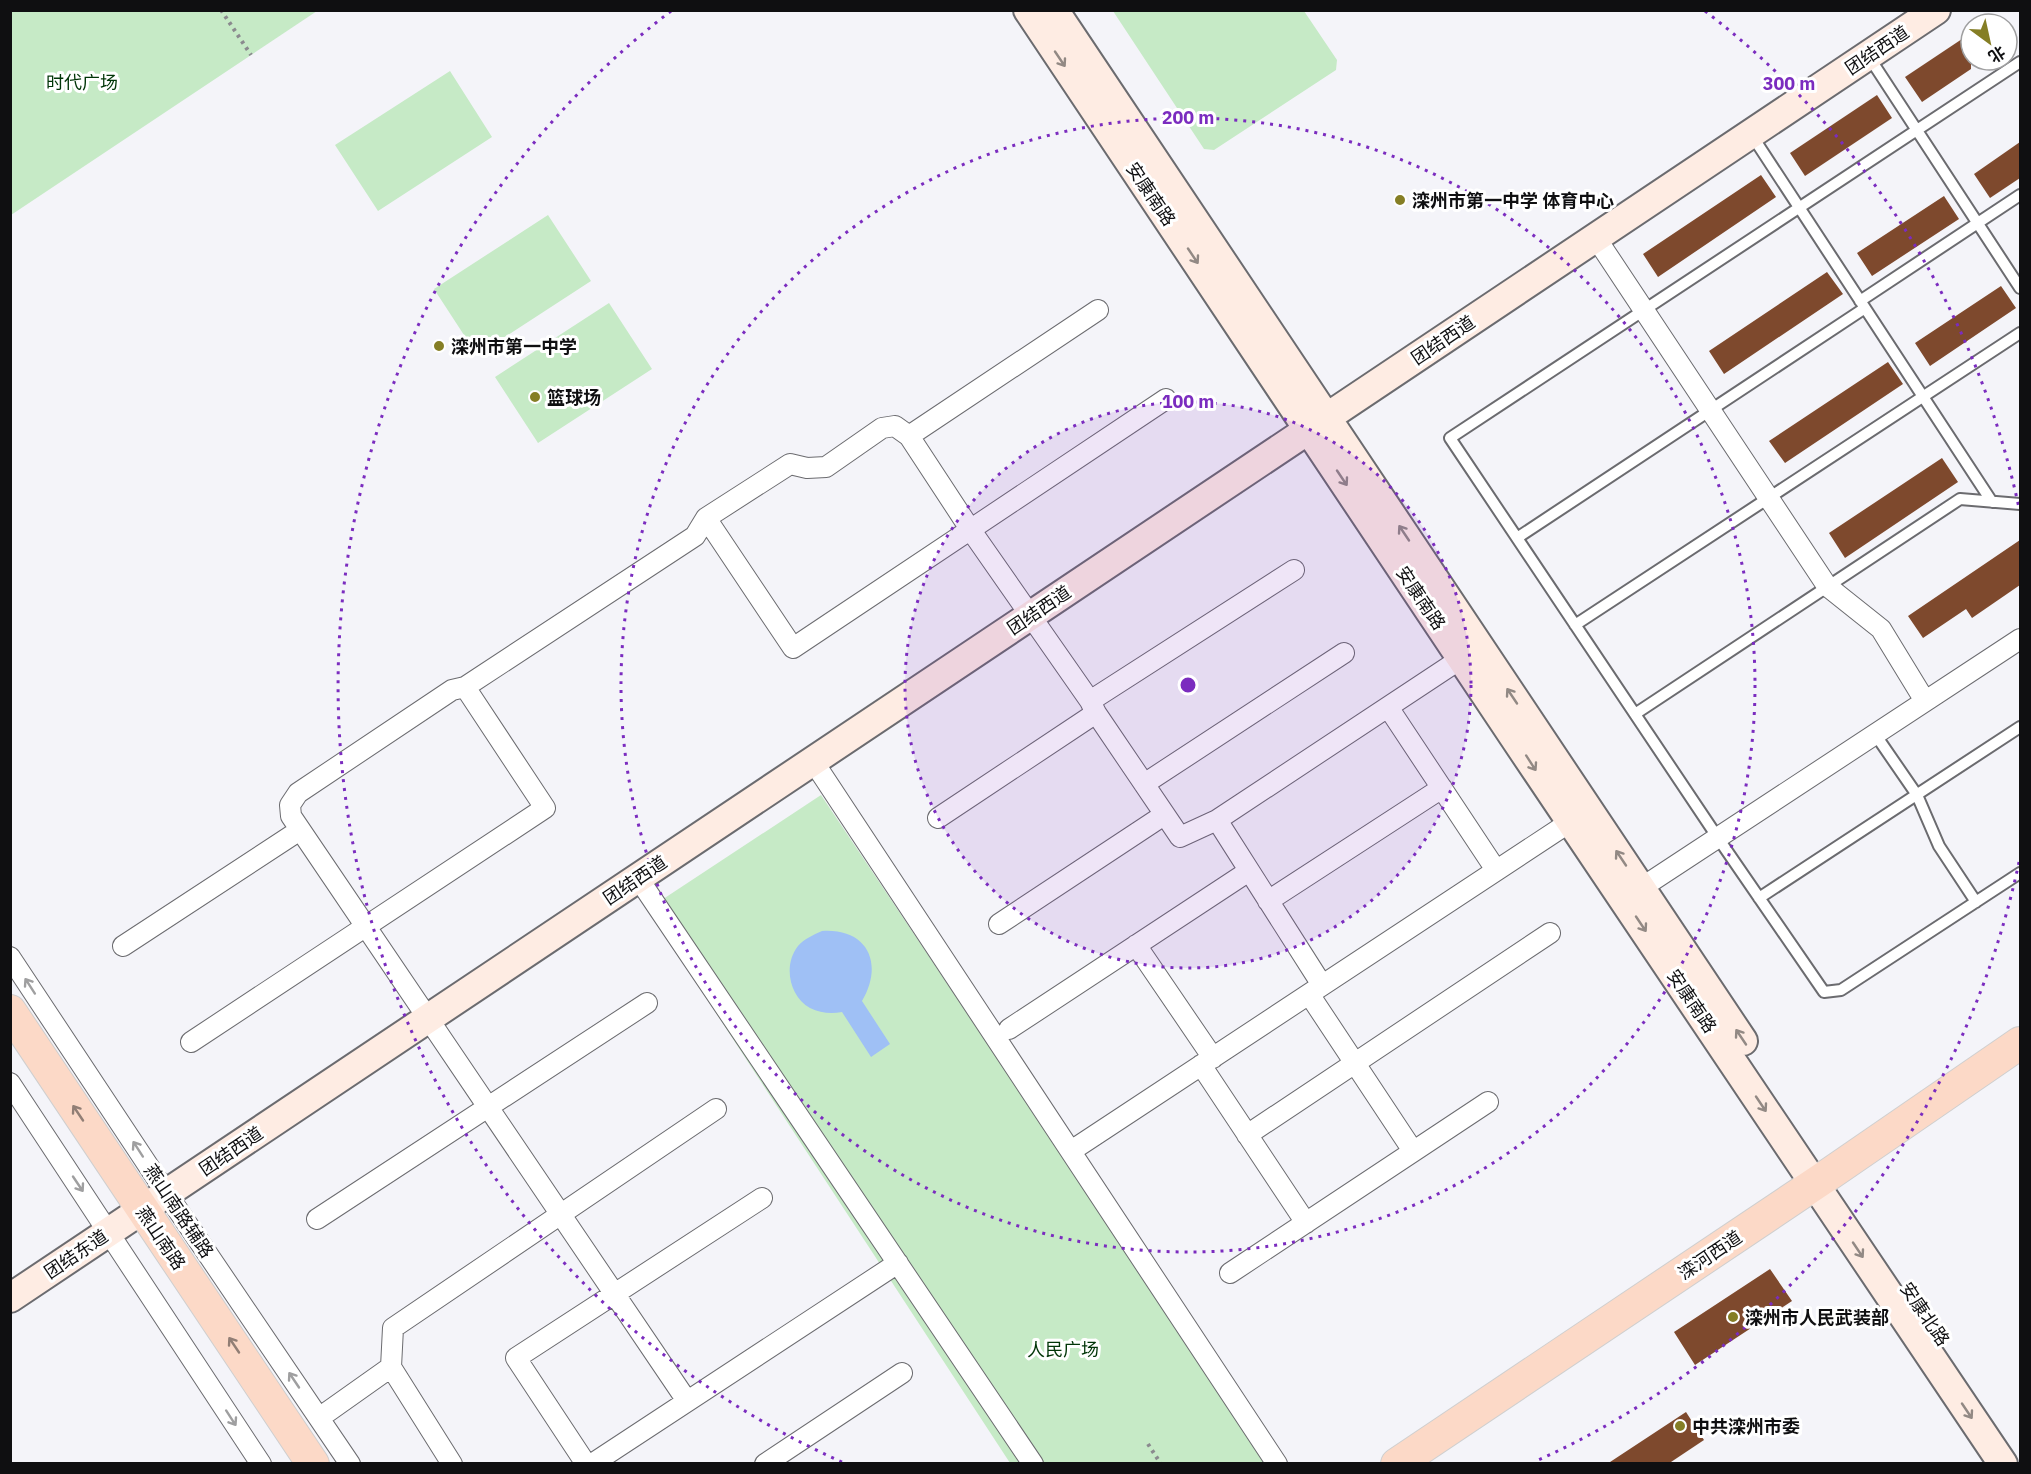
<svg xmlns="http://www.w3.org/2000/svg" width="2031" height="1474" font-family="'IBM Plex Sans','Noto Sans SC',sans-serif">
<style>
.green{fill:#c6eac6}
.water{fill:#9fc0f5}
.building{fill:#7e492d}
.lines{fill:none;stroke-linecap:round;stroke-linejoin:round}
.lane-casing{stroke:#6b6b6f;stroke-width:14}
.street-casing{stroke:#6b6b6f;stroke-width:22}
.secondary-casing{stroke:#6b6b6f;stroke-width:32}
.primary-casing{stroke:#cfcfcf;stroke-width:34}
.path{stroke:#8a8a8e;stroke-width:4;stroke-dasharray:3 4.5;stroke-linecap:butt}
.lane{stroke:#fff;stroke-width:10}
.street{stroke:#fff;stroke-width:20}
.secondary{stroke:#feece3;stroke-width:28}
.primary{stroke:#fcd9c7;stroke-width:32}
.oneway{stroke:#928984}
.oneway2{stroke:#9f9fa0}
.oneway3{stroke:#917e75}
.ring{fill:none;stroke:#7b2cbf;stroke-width:3;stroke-dasharray:3 6}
.poi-dot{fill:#857e25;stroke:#fff;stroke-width:2}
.labels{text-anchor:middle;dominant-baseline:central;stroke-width:6;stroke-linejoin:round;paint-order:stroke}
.street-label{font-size:18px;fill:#0f0f11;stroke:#fff}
.park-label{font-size:18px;fill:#003507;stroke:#fff}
.poi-label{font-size:18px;font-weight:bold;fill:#0f0f11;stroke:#fff;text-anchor:start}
.centre{fill:#7b2cbf;stroke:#fff;stroke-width:3}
.ring-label{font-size:18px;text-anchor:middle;font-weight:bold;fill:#7b2cbf;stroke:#fff;stroke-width:6;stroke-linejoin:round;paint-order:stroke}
</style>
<rect width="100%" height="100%" fill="#f4f4f9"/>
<path class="green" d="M11 10H317V11L11 215Z
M1113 11H1304L1337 60 1336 70 1214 150 1204 149Z
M450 71 492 137 378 211 335 145Z
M548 215 591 281 477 355 434 289Z
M609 303 652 369 538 443 495 377Z
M821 795 1268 1463H1010L648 909Z"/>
<path class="water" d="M822 931C868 928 884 964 862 1001L890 1044 871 1057 842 1012C831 1014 820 1013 810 1008 789 996 783 965 798 946 804 939 813 935 822 931Z"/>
<path class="building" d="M1971 33V69L1922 102 1905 77Z
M1877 95 1892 118 1805 176 1790 153Z
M2020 142V178L1990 198 1974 174Z
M1761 175 1776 197 1658 277 1643 254Z
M1944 196 1959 219 1872 276 1857 253Z
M1827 272 1843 294 1724 374 1709 351Z
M2001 286 2016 308 1930 366 1915 343Z
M1888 362 1903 384 1785 463 1769 441Z
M1942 458 1958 482 1845 558 1829 533Z
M2020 540V585L1972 618 1966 609 1923 638 1908 616Z
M1770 1269 1792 1301 1695 1365 1674 1332Z
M1686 1412 1704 1440 1668 1464H1607Z"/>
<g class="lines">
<defs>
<path id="lane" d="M1869 57 2020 288
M2020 62 1450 438 1718 838 1824 992 1841 990 2020 873
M1751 134 1992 502
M1860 301 2020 195
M1517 538 1865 308
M1575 625 2020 333
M1635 714 1960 499 2020 504
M1875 734 1917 795 1939 846 1976 902
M1759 898 2020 727"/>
<path id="street" d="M1596 238 1827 586 1881 629 1925 701
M909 436 1098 310
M706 518 793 648 1166 399
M1090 701 1294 570
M1388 707 1496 870
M813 761 1277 1464
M1144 784 1344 653
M938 818 1096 713
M1217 820 1322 985
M638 878 1033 1464
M1632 894 2020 639
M1268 901 1442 788
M999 924 1164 815
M1136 945 1213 1058
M123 946 300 830
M10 957 167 1194 350 1464
M1309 994 1413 1151
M1009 1029 1249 871
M191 1042 545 808 465 687
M1201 1065 1306 1223
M10 1083 261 1464
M1247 1135 1550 933
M1071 1151 1570 822
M317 1219 647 1003
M1230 1273 1488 1102
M391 1367 452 1464
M687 1401 291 816 290 805 298 793 452 690 465 687 695 536 706 518 790 464 807 468 826 467 882 428 895 426 909 436 970 529 1090 701 1096 713 1180 837 1217 820 1462 658
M319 1418 391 1367 393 1328 716 1109
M586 1464 516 1358 762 1198
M592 1464 898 1263
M765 1464 902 1373"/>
<path id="secondary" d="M1028 10C1353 495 1675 981 2003 1464
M1054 10 1743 1041
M10 1298 1936 10"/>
<path id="primary" d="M10 1011 313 1464
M1397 1464 1831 1173 2020 1043"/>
</defs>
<use href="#lane" class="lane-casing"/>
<use href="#street" class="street-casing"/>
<use href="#secondary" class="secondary-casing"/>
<use href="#primary" class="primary-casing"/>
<path class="path" d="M221 10 251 55
M1148 1444 1161 1464"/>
<use href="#lane" class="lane"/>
<use href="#street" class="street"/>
<use href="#secondary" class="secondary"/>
<use href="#primary" class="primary"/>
</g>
<defs><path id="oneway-shaft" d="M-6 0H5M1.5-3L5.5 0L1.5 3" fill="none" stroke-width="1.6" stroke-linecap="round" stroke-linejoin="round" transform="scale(1.5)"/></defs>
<g class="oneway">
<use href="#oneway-shaft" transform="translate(1060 59) rotate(56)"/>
<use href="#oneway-shaft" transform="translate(1193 256) rotate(56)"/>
<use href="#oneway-shaft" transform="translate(1342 478) rotate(56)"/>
<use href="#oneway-shaft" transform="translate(1404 533) rotate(-124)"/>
<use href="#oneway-shaft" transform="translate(1512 696) rotate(-124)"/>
<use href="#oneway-shaft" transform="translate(1531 763) rotate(57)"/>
<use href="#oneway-shaft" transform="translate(1621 858) rotate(-124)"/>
<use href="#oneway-shaft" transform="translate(1641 924) rotate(56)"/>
<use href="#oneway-shaft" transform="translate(1741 1037) rotate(-124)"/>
<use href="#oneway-shaft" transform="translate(1761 1104) rotate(56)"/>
<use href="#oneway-shaft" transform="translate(1858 1250) rotate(56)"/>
<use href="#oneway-shaft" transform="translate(1967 1411) rotate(56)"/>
</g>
<g class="oneway2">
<use href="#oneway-shaft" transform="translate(30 986) rotate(-123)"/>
<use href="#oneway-shaft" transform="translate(138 1149) rotate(-123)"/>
<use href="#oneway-shaft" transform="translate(78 1184) rotate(56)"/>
<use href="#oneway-shaft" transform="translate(294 1380) rotate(-124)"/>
<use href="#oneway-shaft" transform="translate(231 1418) rotate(57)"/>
</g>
<g class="oneway3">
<use href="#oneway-shaft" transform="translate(78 1113) rotate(-124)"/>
<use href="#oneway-shaft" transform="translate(234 1345) rotate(-124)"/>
</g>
<circle cx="1188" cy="685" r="283" fill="#7b2cbf" fill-opacity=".12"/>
<g class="ring">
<circle cx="1188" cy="685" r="283"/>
<circle cx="1188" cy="685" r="567"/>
<path d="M2019 862A850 850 0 0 1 1534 1462M842 1462A850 850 0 0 1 671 11M1705 11A850 850 0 0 1 2019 508"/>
</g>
<g class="poi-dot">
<circle cx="1400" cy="200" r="6"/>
<circle cx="439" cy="346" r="6"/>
<circle cx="535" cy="397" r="6"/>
<circle cx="1733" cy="1317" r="6"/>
<circle cx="1680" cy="1426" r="6"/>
</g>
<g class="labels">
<g class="street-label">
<text transform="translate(1877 50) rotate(-34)">团结西道</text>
<text transform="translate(1151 194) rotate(56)">安康南路</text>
<text transform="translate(1443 340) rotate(-34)">团结西道</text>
<text transform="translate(1421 598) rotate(56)">安康南路</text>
<text transform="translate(1039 610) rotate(-34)">团结西道</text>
<text transform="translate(635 880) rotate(-34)">团结西道</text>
<text transform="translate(1692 1001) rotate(56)">安康南路</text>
<text transform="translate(231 1151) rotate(-34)">团结西道</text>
<text transform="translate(179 1211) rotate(56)">燕山南路辅路</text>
<text transform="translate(161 1238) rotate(56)">燕山南路</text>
<text transform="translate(76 1254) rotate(-34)">团结东道</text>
<text transform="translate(1710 1255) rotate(-34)">滦河西道</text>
<text transform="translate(1925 1314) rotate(56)">安康北路</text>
</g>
<g class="park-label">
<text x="82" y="82">时代广场</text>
<text x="1063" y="1349">人民广场</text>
</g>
<g class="poi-label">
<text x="1412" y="200">滦州市第一中学 体育中心</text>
<text x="451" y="346">滦州市第一中学</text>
<text x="547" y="397">篮球场</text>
<text x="1745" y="1317">滦州市人民武装部</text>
<text x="1692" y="1426">中共滦州市委</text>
</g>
</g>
<circle cx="1188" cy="685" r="9" class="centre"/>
<g class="ring-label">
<text x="1789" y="90">300 m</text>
<text x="1188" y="124">200 m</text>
<text x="1188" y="408">100 m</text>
</g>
<rect width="2031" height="1474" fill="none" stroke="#0f0f11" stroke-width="24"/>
<g transform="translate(1989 42) rotate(147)"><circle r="28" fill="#ffffff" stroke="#9f9fa0" stroke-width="1.5"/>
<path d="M0-4.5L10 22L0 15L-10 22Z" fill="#857e25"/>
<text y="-9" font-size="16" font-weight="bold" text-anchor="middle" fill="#0f0f11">北</text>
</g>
</svg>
